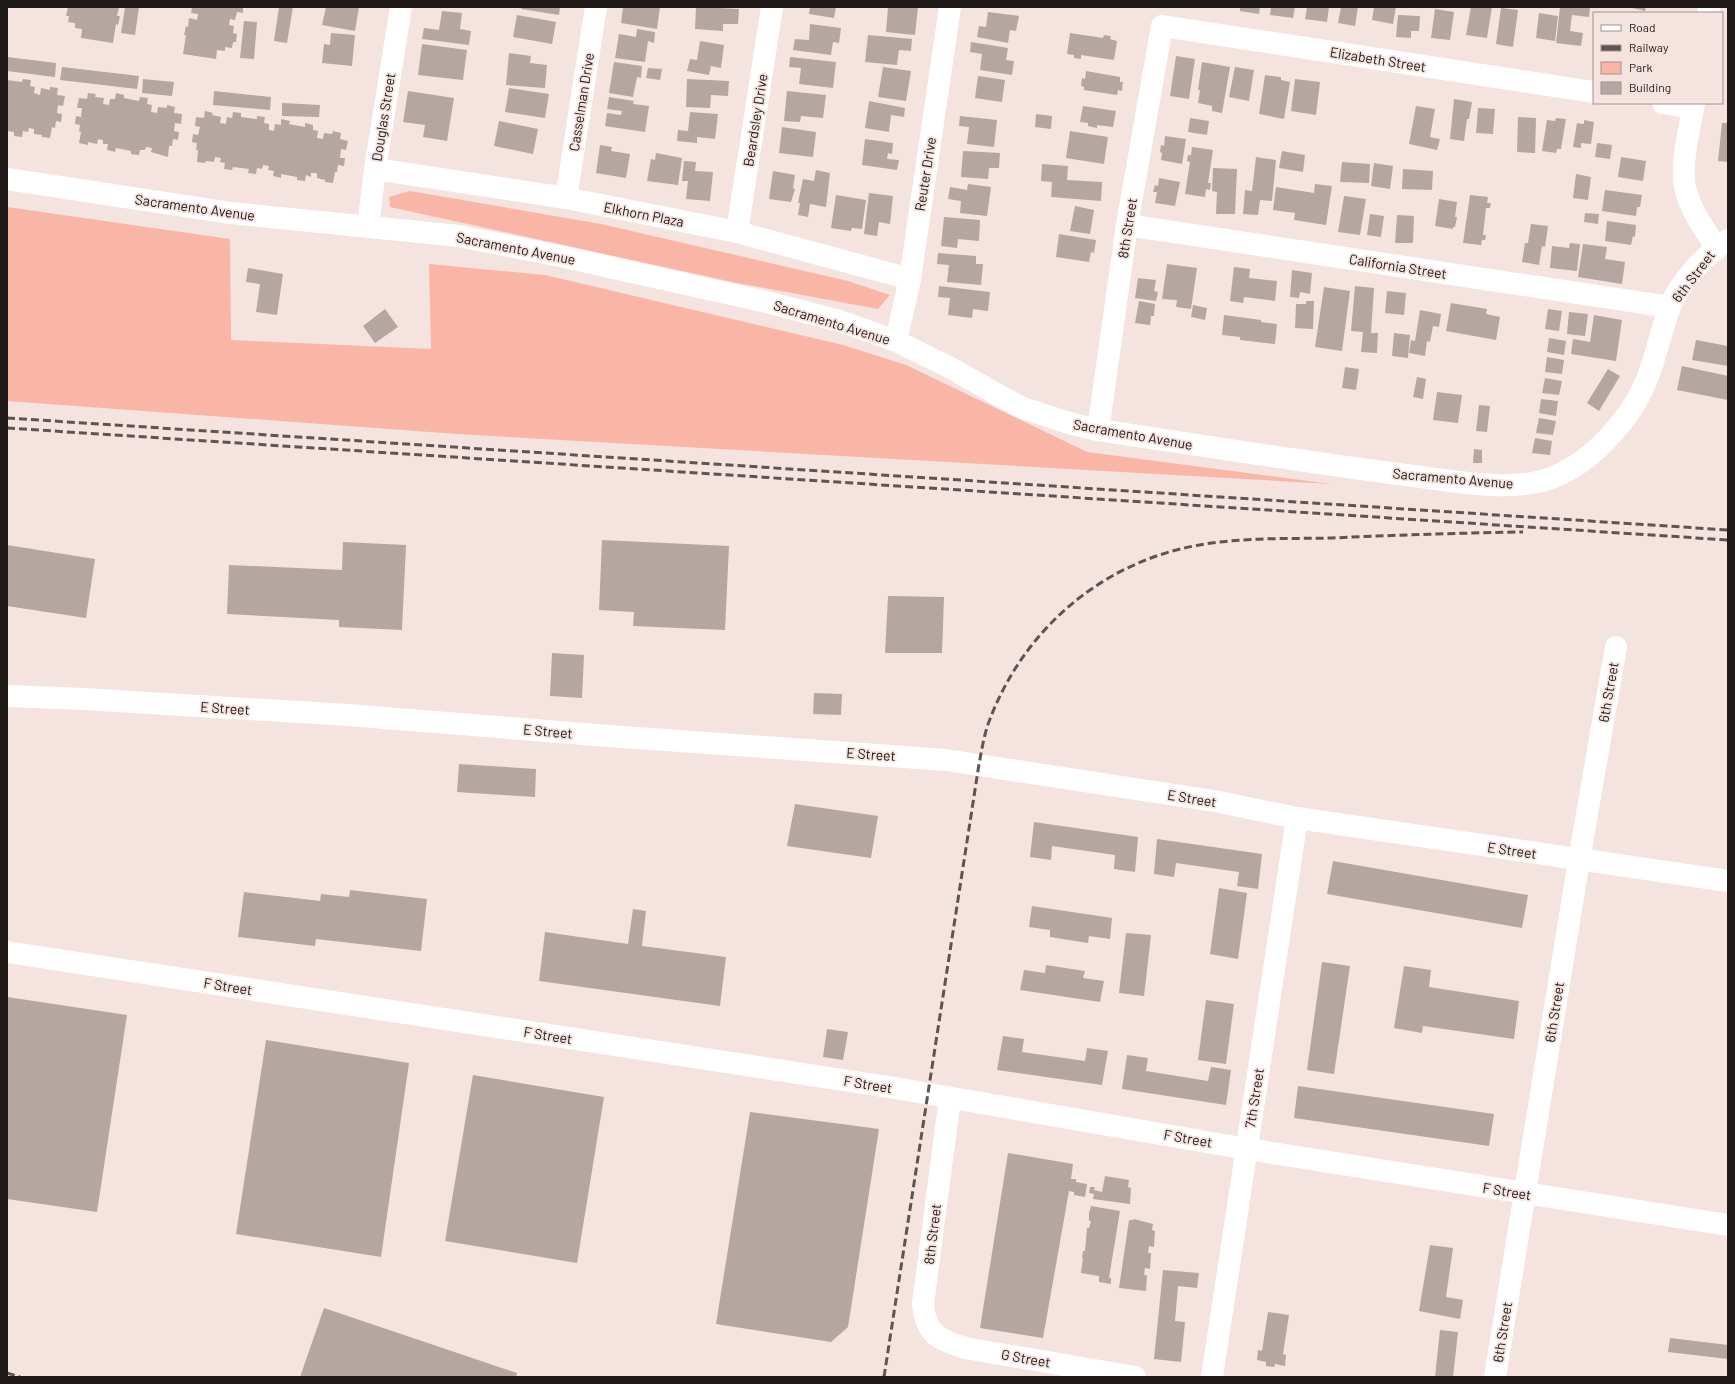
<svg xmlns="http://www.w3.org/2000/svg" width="1735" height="1384" font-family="Barlow,sans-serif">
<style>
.green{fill:#f9b5a6}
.building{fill:#b6a6a2}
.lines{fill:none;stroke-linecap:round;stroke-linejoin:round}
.minor{stroke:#fff;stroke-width:22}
.major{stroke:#fff;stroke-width:22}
.rail{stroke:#5e5553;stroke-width:3;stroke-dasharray:8 4;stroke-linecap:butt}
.labels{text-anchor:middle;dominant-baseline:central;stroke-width:3.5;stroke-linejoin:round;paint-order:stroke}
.street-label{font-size:14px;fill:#1f1918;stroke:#f5e3df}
</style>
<rect width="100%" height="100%" fill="#f5e3df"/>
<path class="green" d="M410 191 601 224 848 281 890 295 878 309 737 283 390 207 389 197Z
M7 207 230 239 231 340 431 349 429 264 545 275 843 345 906 365 1087 452 1331 484 457 434 7 401Z"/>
<path class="building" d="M68 7H119L117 16H120L118 25 116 24 113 43 81 38 82 29 75 28V23L68 22 69 16H66Z
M125 7H139L135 35 121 33Z
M192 7H243V13L237 12 235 20 230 19 229 25 234 26 233 33 237 34 236 42H233L232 48 225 47V51L217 50 216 59 183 54 186 35H184L186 26 188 27 189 18 197 20 198 14 191 13Z
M279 7H293L287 43 274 41Z
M326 7H359L355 31 322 25Z
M522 7H560L559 15 521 9Z
M623 7H660L657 29 621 23Z
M696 7 739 9 738 24H723V31L695 29Z
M810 7H836L834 18 809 14Z
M888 7H918L915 35 886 32Z
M1240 7H1260L1259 14 1240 11Z
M1271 7H1295L1293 18 1270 15Z
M1307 7H1329L1327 22 1305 19Z
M1341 7H1358L1355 26 1338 23Z
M1374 7H1396L1393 24 1372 20Z
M1471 7H1492L1487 38 1466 35Z
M1560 7H1590L1589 17 1572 15 1570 31 1583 33 1581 46 1556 43Z
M1628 7H1646L1645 11Z
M1501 8 1518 10 1513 47 1496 44Z
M1435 9 1454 12 1450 40 1431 38Z
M442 11 462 13 460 29 471 31 469 45 422 39 424 28 439 30Z
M988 12 1019 16 1016 31 1010 30 1008 43 977 37 979 26 986 27Z
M1539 13 1558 16 1555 41 1536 38Z
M517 15 556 22 552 44 513 37Z
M1398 15 1420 16 1419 31H1411V38L1396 37Z
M244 21 257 22 254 59 240 58Z
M810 24 841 28 839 43 833 42 831 55 793 50 795 39 809 40Z
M637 29 655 32 654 43 648 41 645 62 615 58 619 34 636 37Z
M331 33 355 35 352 66 322 63 324 44 330 45Z
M1070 33 1103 38 1104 35 1111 36 1110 39 1117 41 1114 60 1081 55V59L1074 58V55L1067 54Z
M868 35 912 39 911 51 899 50 897 65 865 62Z
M700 41 724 45 721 68 711 66 709 75 687 71 690 59 697 60Z
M971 42 1008 48 1006 60 1014 61 1012 75 980 70 982 54 970 52Z
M422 44 467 50 463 80 418 75Z
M509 53 531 56 530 63 547 65 545 88 506 85Z
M1176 56 1195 59 1189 99 1170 96Z
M7 57 56 63 55 77 7 71Z
M790 57 836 62 833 88 799 84 801 68 789 67Z
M614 62 642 66 641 78 637 77 633 97 609 93Z
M1202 62 1230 67 1222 113 1212 111V106L1198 103 1200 90H1198Z
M62 67 139 76 137 89 60 80Z
M883 67 911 71 906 101 878 97Z
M1235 67 1254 70 1249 101 1229 97Z
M648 68 662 69 660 80 646 78Z
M1086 71 1120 77V82H1123L1122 91 1118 90 1117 95 1084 90V87L1081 86 1082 78 1085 79Z
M1265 75 1281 77V80L1290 82 1284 119 1259 114Z
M978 76 1005 80 1002 102 975 98Z
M23 79 31 80 30 86 35 87 34 93 40 95 41 88 50 90V87L58 88 57 95 65 96 63 106 58 105 57 113 62 114 61 122 56 121 55 128 52 127 50 138 42 137V135L34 134V129L29 128 28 132 23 131 22 137 14 136V132L7 131V80L22 82Z
M143 79 174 82 172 96 142 93Z
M687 79 729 81 728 96 711 95 710 108 686 107Z
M1295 79 1320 82 1316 115 1291 111Z
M509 88 549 94 545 118 505 112Z
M214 91 271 97 270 110 213 105Z
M408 91 454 98 447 141 423 137 425 125 403 122Z
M787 91 826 95 823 118 801 116 800 122 784 121Z
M88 93 96 94 95 97 104 98 103 104 109 105 110 99H115L116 93 124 95V98L139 101 140 97 148 98 147 104 152 105 151 112 157 113 158 107 167 108V105L175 107 174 113 182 114 181 124 175 123 174 131 179 132 178 140 173 139 172 146H169L168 157 151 152 152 148 146 147 145 150H140L139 155 131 154V151L116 148 115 152 107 150 108 144H103V140L98 139 97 144 88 142V145L79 143 81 132 79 131 80 125 75 124 76 116 81 117 82 108H77L79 98 87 99Z
M609 97 634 101 633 104 649 106 645 132 605 126 607 113 621 115 622 111 607 109Z
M1454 99 1472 102 1469 119H1467L1464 141 1450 139Z
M869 101 905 108 904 117 891 115 889 132 865 128Z
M282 103 320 105 319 117 282 116Z
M1083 106 1116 111 1113 127 1097 125V128L1088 126V123L1080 122Z
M1416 106 1435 109 1430 137 1440 139 1437 150 1409 144Z
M1478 108 1495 109 1493 134 1476 133Z
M205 111 213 113 212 115 221 117 220 123 226 124 227 117 232 118 233 112 241 113V117L257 119V116L265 117 264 123 269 124V130L274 131 275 124 281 125V119L290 121 289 124 305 127V123L313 125V130L318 131 317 138 323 139 324 133 332 134 333 131 341 133 340 139 348 141 346 150 341 149 340 158H345L344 166 338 165 337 172H335L333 183 325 182V180L317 178V173H311V177L306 175 305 181 297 180V177L281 174V178L273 176 274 171 268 170 269 166 263 165 262 169 257 168 256 174 248 173 249 169 233 167 232 170 224 169 225 163 220 162 221 158 215 157 214 162 206 161 205 163 197 162 198 150H196L197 143 192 142 193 134 198 135 200 127 195 126 196 117 204 118Z
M690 112 718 114 715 139 697 137V143L677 141 678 130 688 131Z
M1036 114 1052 116 1051 129 1035 127Z
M960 116 997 120 994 147 967 144 969 127 959 126Z
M1518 117 1536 118 1535 153 1517 152Z
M1190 118 1209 121 1207 135 1188 132Z
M1556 118 1566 119 1561 149H1557L1556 153 1542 151 1547 120 1555 121Z
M1584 120 1594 122 1591 144 1581 143V148L1573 147 1577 123 1584 124Z
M499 121 538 129 533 154 494 146Z
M1722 123H1728V162L1718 161Z
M782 127 816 132 813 157 779 153Z
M1070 131 1108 137 1104 164 1066 158Z
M1165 136 1186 139 1182 164 1161 160 1162 153 1160 152 1161 145 1164 146Z
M865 139 893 143 892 154 888 153 887 159 899 160 897 170 862 165Z
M1597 143 1612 145 1610 159 1595 157Z
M600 145 612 147 611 151 630 154 626 178 596 173Z
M1192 147 1213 150 1208 183H1211L1210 190 1206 189 1205 197 1185 194 1190 162 1187 161 1188 155H1191Z
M963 151 1000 153 999 168H989L988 179 961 177Z
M1282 151 1305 155 1303 172 1279 168Z
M656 153 682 158 678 185 647 181 651 159 655 160Z
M1256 157 1276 160 1272 201 1260 200 1258 215 1243 214 1245 190 1252 191Z
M1621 157 1646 161 1643 181 1618 177Z
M684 161 696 162 695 171 713 172 710 201 686 199 688 181H682Z
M1342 162 1370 164 1369 183 1340 182Z
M1374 163 1393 166 1390 189 1371 186Z
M1042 164 1068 166 1067 180 1102 182 1101 201 1051 197 1052 182 1041 181Z
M1213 168 1237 169 1235 214H1216L1217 192 1212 191Z
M1403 169 1433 171 1432 190 1402 189Z
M816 170 830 173 826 207 810 204 808 217 798 215 800 203H798L803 179 814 181Z
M773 171 795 175 793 188 795 189 791 202 769 199Z
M1576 174 1591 177 1588 200 1573 198Z
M1159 178 1180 182 1175 206 1155 203 1157 192H1153L1155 185 1158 186Z
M968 184 991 187 987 216 960 213 961 201 948 199 950 187 967 190Z
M1315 184 1332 186 1326 225 1294 220 1295 213 1273 210 1276 187 1314 193Z
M1605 190 1642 195 1640 207H1637L1636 216 1602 211Z
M869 193 893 196 890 224 879 222 877 236 864 234Z
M836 195 866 200 862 229 852 228 851 231 831 228Z
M1470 195 1488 197 1487 203H1491L1490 208H1486L1483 235H1486L1485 240H1482L1481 245 1463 243Z
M1344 196 1366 199 1360 235 1338 232Z
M1439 199 1457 202 1455 217H1457L1455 227H1453V229L1435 226Z
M1075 206 1094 210 1090 234 1070 231Z
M1585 213 1599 214 1598 224 1584 222Z
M1370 214 1384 216 1381 237 1367 235Z
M1397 215 1414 216 1413 243H1395Z
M944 217 980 220 979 241 958 239 957 248 941 246Z
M1607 221 1636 225 1635 237 1633 236 1631 245 1605 241Z
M1531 224 1548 226 1545 247 1542 246 1539 265 1522 262 1525 243H1528Z
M1059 234 1096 240 1094 253 1091 252 1089 262 1056 257Z
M1570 243 1580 244 1577 271 1550 268 1552 246 1569 248Z
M1583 244 1607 247 1605 259 1625 262 1622 284 1578 277Z
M938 253 976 256V264H983L981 285 947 282 949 265 937 264Z
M1167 264 1197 268 1191 309 1176 307 1177 300 1162 299Z
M1234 267 1250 269 1249 278 1277 281 1275 301 1244 297 1243 303 1230 301Z
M248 268 283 274 277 315 256 312 260 284 246 282Z
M1292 270 1312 273 1310 294 1300 292 1299 298 1290 297Z
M1138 278 1156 280 1154 291 1158 292 1156 301 1135 298Z
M939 286 990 292 988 311 973 309 972 318 948 315 950 298 938 297Z
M1355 286 1374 288 1371 333H1378L1377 353 1361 352 1363 332 1351 331Z
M1324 287 1350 291 1342 351 1315 347Z
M1387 291 1406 293 1404 315 1385 313Z
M1139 301 1155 304 1154 316H1151L1150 325 1135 323Z
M1306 301H1314L1313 329 1295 328 1296 304H1306Z
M1451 303 1487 309 1486 314 1500 317 1496 340 1446 331Z
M1193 305 1207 308 1205 320 1191 317Z
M385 309 398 327 375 343 363 326Z
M1548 309 1562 311 1559 331 1545 329Z
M1420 310 1441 314 1439 327 1433 326 1430 342 1427 341 1425 356 1409 353 1411 340 1415 341Z
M1569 312 1588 314 1585 336 1567 334Z
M1224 315 1261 320V322L1277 324 1275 344 1240 340V337L1222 335Z
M1594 315 1622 320 1616 361 1571 354 1573 339 1590 342Z
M1394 333 1410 335 1408 358 1392 356Z
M1549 338 1566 341 1564 355 1547 352Z
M1696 340 1728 346V366L1692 360Z
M1547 357 1564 360 1562 374 1545 372Z
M1682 366 1728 376V400L1677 390Z
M1345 367 1359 369 1356 390 1342 388Z
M1608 369 1620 376 1599 411 1587 403Z
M1417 377 1426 379 1423 399 1413 397Z
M1545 378 1562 381 1559 395 1542 393Z
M1437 392 1462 395 1458 423 1433 420Z
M1541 399 1558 401 1556 416 1539 413Z
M1479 405 1490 406 1487 432 1476 431Z
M1539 418 1556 421 1553 435 1536 433Z
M1535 438 1552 441 1550 455 1532 453Z
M1474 449 1482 450V463H1473Z
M602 540 729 546 725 630 633 626 634 612 599 610Z
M343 542 406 545 402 630 339 627V620L227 614 229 565 342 570Z
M7 545 95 559 86 618 7 606Z
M888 596 944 597 942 653H885Z
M552 653 584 655 582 698 550 696Z
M814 693 842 694 841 715 813 714Z
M459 764 536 769 535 797 457 792Z
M795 804 878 816 871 858 787 846Z
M1034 822 1138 837 1135 872 1114 869 1115 855 1052 846 1051 860 1030 857Z
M1157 839 1262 854 1258 889 1237 886 1239 872 1176 863 1174 877 1154 874Z
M1333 861 1528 895 1522 928 1327 894Z
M1219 888 1247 893 1238 959 1210 954Z
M350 890 427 899 421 951 316 939 315 946 238 937 244 892 320 901 321 894 349 897Z
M1032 906 1112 918 1110 939 1089 936 1088 943 1050 937V930L1029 927Z
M633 909 646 911 642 946 726 957 720 1006 539 981 545 932 628 944Z
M1126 933 1151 935 1144 996 1119 993Z
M1322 962 1350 966 1334 1074 1307 1070Z
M1046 965 1085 971 1083 978 1104 981 1100 1002 1020 990 1024 970 1045 973Z
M1404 966 1431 970 1429 987 1519 1001 1514 1039 1423 1026 1422 1033 1394 1028Z
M7 997 127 1015 97 1212 7 1199Z
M1206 1000 1234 1004 1226 1064 1198 1060Z
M827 1029 848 1032 843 1060 823 1057Z
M1003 1036 1024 1039 1022 1052 1085 1061 1087 1048 1108 1051 1102 1085 997 1070Z
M266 1040 409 1063 381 1257 236 1234Z
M1127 1055 1148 1058 1146 1071 1208 1081 1211 1067 1231 1070 1226 1105 1122 1089Z
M473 1075 604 1097 577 1263 445 1241Z
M1298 1086 1494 1114 1489 1146 1294 1118Z
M750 1112 879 1129 848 1327 831 1342 716 1324Z
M1008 1153 1073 1164 1071 1179H1076V1182L1087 1184 1085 1197 1074 1195V1192L1069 1191 1043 1338 980 1328Z
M1105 1176 1129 1180 1128 1187 1131 1188 1130 1204 1093 1199 1094 1194 1089 1193 1090 1187H1095L1094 1190 1102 1192Z
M1091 1206 1120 1211 1109 1278H1111V1284L1099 1282V1276L1081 1273 1083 1258H1082L1083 1251H1085L1087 1228H1089L1091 1221H1089V1213Z
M1134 1219 1153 1224 1152 1230 1155 1231 1154 1247 1149 1246 1148 1253H1151L1150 1269 1145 1268 1144 1275H1147L1146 1291 1119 1288 1129 1220H1133Z
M1430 1245 1453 1248 1446 1297 1463 1300 1460 1319 1419 1311Z
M1163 1270 1199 1273 1197 1288 1178 1286 1175 1321 1185 1322 1181 1362 1154 1359Z
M324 1308 517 1373 516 1377H300Z
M1268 1312 1289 1315 1283 1354 1286 1355 1285 1366 1275 1364 1274 1367 1266 1366V1362L1257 1360 1258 1350 1262 1351Z
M1440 1330 1458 1332 1453 1377H1435Z
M1670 1338 1728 1345V1359L1668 1352Z"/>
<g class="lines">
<path class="minor" d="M1708 13 1709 7
M1663 103 1693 108
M1694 103C1690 128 1679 168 1686 191 1691 211 1705 230 1716 247
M375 169 566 198 737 232 910 279
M566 198 596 7
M1127 225 1670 307
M368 227 375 169 401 7
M737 232 772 7
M896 341 910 279 950 7
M1098 430 1127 225 1162 26 1594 92
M7 696 84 699 348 715 609 736 946 760 1214 801 1297 818 1728 881
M7 952 895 1088 1247 1149 1728 1225
M950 1098 923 1304C926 1334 937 1339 965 1348L1135 1377
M1212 1377 1297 818
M1495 1377 1579 860 1616 647"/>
<path class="major" d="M7 179 231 213 459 236 560 256 762 301 840 321 896 341 951 368 1000 396 1023 408 1072 424 1098 430C1198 445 1298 461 1398 474 1442 479 1510 494 1551 478 1581 467 1606 443 1625 418 1652 383 1655 349 1669 309 1679 282 1705 255 1728 240"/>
<path class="rail" d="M7 418 1728 530
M7 428 1728 540
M7 1373 20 1377
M884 1377 979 764C982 749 984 734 990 719 1024 630 1100 564 1194 546 1239 537 1287 539 1332 538 1396 535 1459 533 1523 532"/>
</g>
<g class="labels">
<g class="street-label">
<text transform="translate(1378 59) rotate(9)">Elizabeth Street</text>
<text transform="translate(581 102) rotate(-81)">Casselman Drive</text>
<text transform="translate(383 117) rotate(-81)">Douglas Street</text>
<text transform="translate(755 120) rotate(-81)">Beardsley Drive</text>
<text transform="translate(925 174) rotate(-81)">Reuter Drive</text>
<text transform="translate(195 207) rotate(8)">Sacramento Avenue</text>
<text transform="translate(644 214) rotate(11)">Elkhorn Plaza</text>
<text transform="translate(1127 228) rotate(-81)">8th Street</text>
<text transform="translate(516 248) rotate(11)">Sacramento Avenue</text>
<text transform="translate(1398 266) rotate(9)">California Street</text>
<text transform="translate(1693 276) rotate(-53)">6th Street</text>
<text transform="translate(832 322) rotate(17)">Sacramento Avenue</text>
<text transform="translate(1133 434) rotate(10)">Sacramento Avenue</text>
<text transform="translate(1453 478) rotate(5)">Sacramento Avenue</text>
<text transform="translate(1608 692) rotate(-80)">6th Street</text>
<text transform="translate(225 708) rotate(4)">E Street</text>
<text transform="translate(548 731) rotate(5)">E Street</text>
<text transform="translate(871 754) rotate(4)">E Street</text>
<text transform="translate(1192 798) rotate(9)">E Street</text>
<text transform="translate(1512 850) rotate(8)">E Street</text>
<text transform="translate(228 986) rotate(9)">F Street</text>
<text transform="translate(1554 1012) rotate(-81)">6th Street</text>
<text transform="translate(548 1035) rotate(9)">F Street</text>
<text transform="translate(868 1084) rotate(9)">F Street</text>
<text transform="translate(1254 1098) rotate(-81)">7th Street</text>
<text transform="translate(1188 1138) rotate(10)">F Street</text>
<text transform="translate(1507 1191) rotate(9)">F Street</text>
<text transform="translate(932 1234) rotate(-83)">8th Street</text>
<text transform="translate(1502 1332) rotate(-81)">6th Street</text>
<text transform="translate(1026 1358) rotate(10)">G Street</text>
</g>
</g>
<rect width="1735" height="1384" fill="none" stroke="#1f1918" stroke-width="16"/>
<rect x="1593" y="12" width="130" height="92" fill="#f5e3df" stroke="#9f928f"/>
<rect x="1601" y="25" width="20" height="6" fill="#ffffff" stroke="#9f928f"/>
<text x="1629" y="32" font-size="12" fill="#1f1918">Road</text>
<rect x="1601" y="45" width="20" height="6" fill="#5e5553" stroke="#9f928f"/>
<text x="1629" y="52" font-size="12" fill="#1f1918">Railway</text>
<rect x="1601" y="62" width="20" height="12" fill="#f9b5a6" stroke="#9f928f"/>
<text x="1629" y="72" font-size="12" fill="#1f1918">Park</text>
<rect x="1601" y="82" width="20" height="12" fill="#b6a6a2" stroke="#9f928f"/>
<text x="1629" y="92" font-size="12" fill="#1f1918">Building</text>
</svg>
